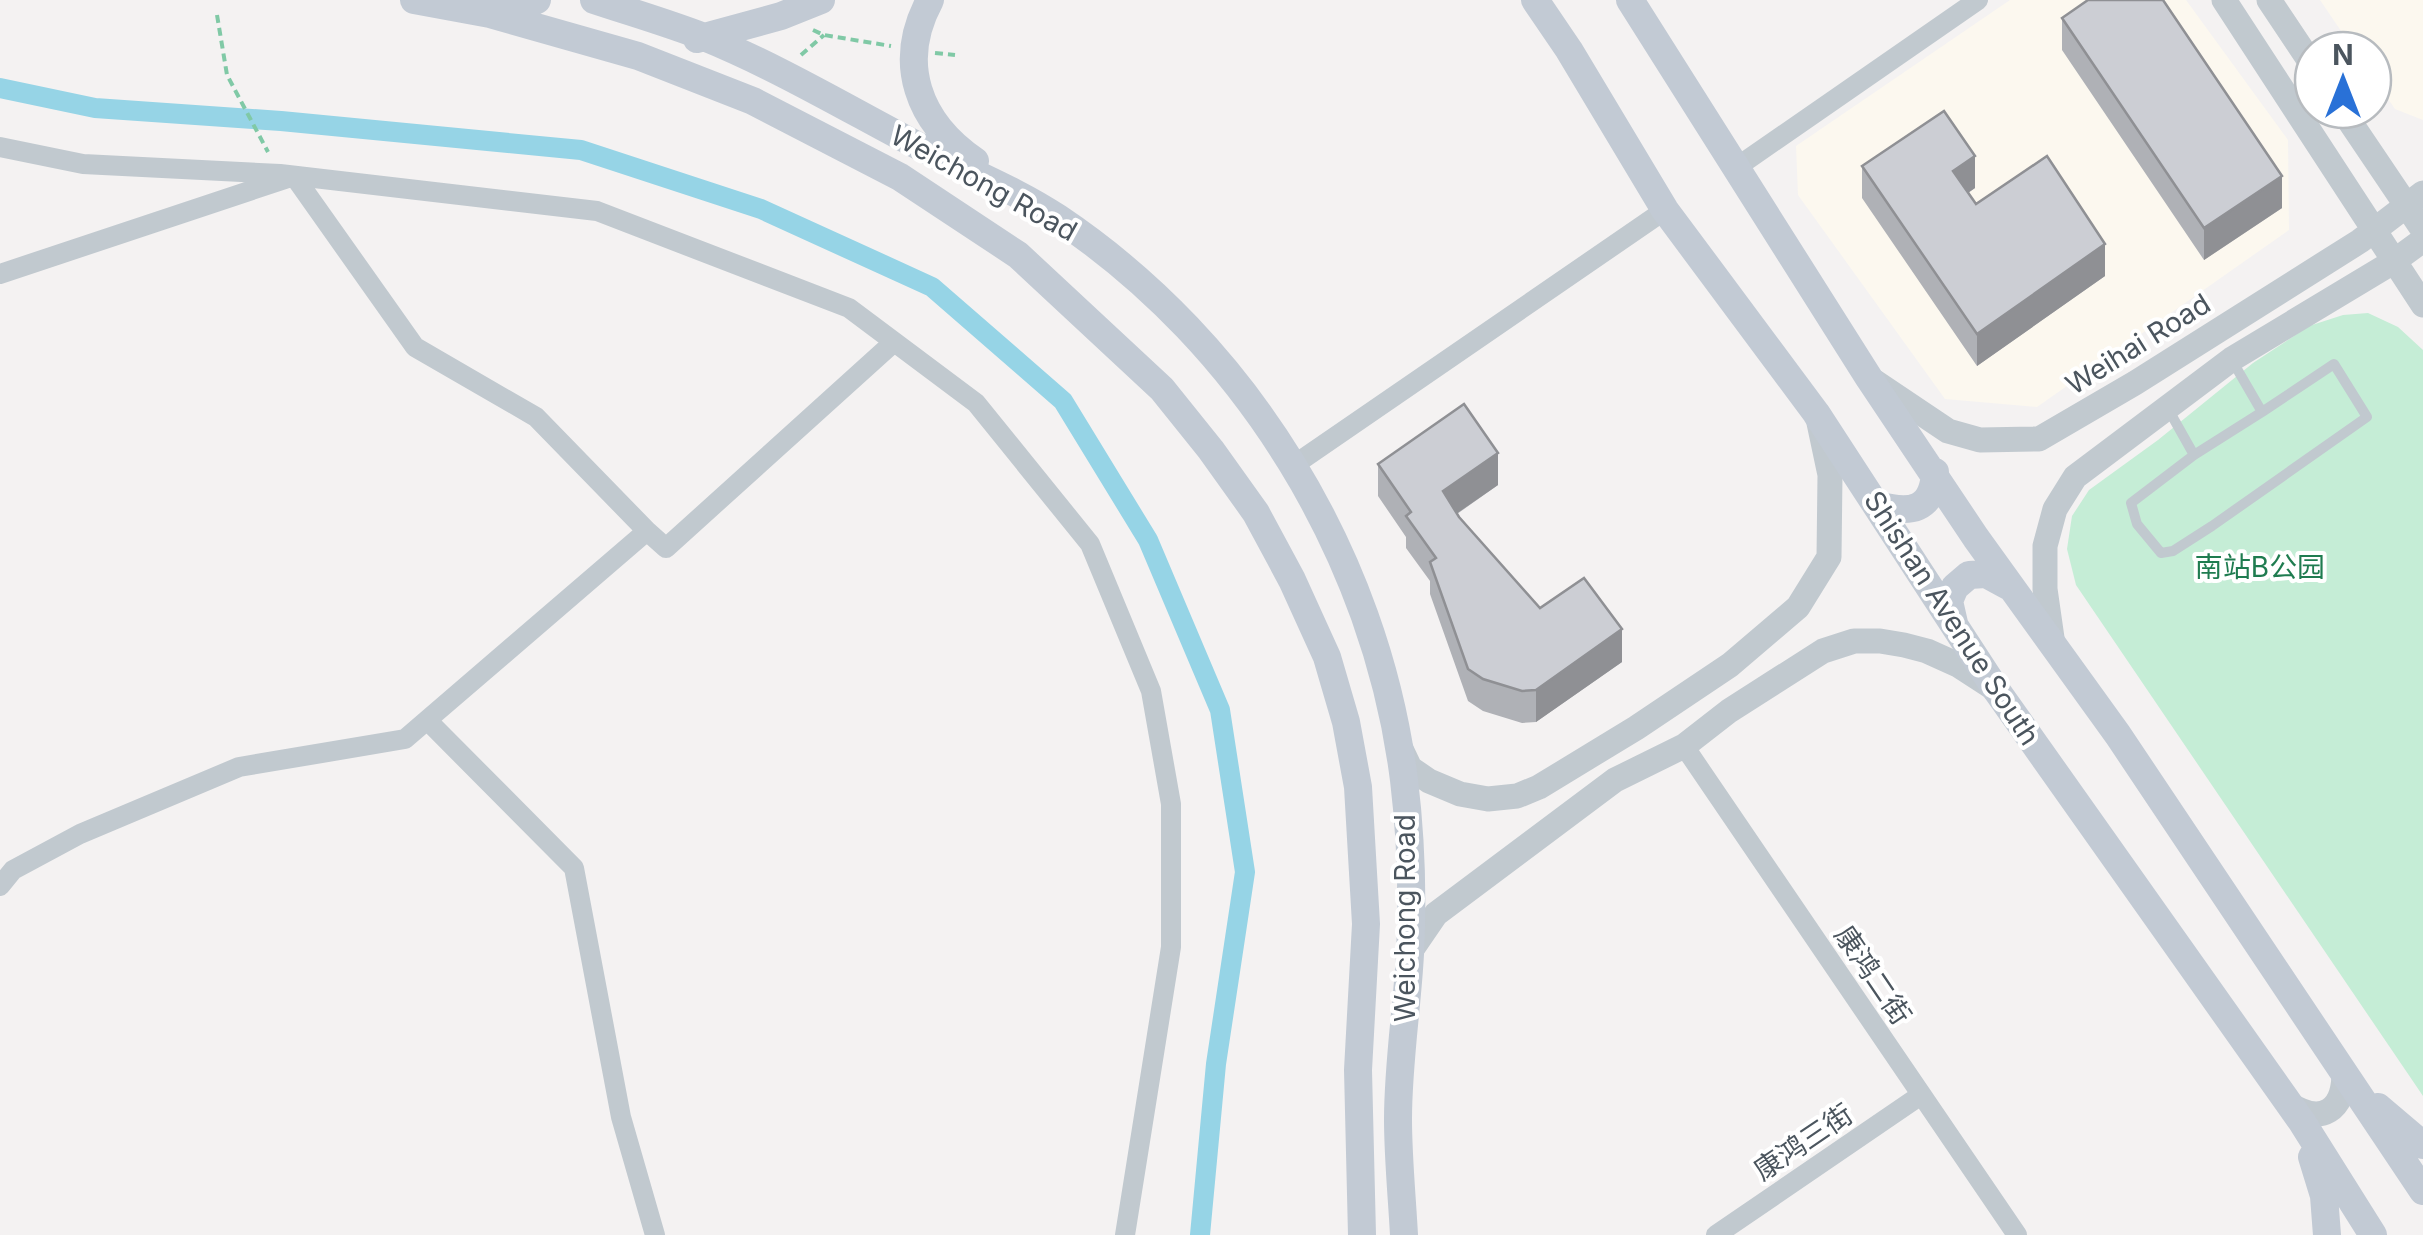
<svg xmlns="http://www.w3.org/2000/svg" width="2423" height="1235" font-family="Inter,'Noto Sans SC',sans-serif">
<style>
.commercial{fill:#fcf8ef}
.green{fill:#c5edd6}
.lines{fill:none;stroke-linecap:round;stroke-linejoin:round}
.canal{stroke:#96d4e6;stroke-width:20}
.path{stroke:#80c9a6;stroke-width:4;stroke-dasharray:8 5;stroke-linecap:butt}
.service{stroke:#c1c9cf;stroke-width:10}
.minor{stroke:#c1c9cf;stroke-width:20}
.tertiary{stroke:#c1c9cf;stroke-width:25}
.secondary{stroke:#c2cad4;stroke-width:28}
.wall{fill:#afb1b6}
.shaded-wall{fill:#8f9094}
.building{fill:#ccced4;stroke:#8f9094;stroke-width:2.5}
.labels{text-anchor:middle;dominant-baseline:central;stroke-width:8;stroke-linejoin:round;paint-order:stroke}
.street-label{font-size:28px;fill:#4b555e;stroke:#fff}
.park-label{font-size:28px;fill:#1f7c50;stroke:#fff}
</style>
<rect width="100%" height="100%" fill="#f4f2f2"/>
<path class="commercial" d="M2010 0H2186L2288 140 2289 230 2037 407 1945 399 1798 195 1796 146Z
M2320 0H2423V120L2395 109 2373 77V50H2354Z"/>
<path class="green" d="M2368 313 2398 327 2423 350V1096L2076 585 2067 549 2072 516 2089 490 2158 440 2253 363 2309 326 2343 315Z"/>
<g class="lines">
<path class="canal" d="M0 88 95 108 281 121 581 150 761 209 932 287 1063 401 1148 540 1220 710 1245 872 1216 1064 1200 1235"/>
<path class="path" d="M217 15 227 75 268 152
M813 30 824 35 891 46
M935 53 955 55
M801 55 824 35"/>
<path class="service" d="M2167 407 2194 455 2131 503 2137 524 2161 553 2173 551 2212 526 2367 417 2334 364 2262 412 2233 362
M2194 455 2262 412"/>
<path class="minor" d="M0 147 83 164 280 174 597 211 849 308 976 403 1090 544 1151 691 1171 804V947L1125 1235
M1737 167 1978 0
M0 274 294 176 415 347 536 417 647 531
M1294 465 1665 210
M427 720 574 868 621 1117 655 1235
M1684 746 2017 1235
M0 886 13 870 80 834 239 767 405 739 647 531 666 548 894 342
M1716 1235 1921 1095"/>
<path class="tertiary" d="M2224 0 2423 305
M2269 0 2313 66
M2342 110 2423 230
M1872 380 1948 431 1980 440 2039 439 2135 383 2360 241 2423 193
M2053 645 2045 589V546L2055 509 2075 477 2232 359 2393 262 2423 240
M1399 745 1410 768 1429 781 1460 794 1488 799 1517 796 1539 787 1636 728 1730 665 1798 607 1829 557 1830 475 1819 423
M1410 952 1436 914 1615 780 1684 746 1729 711 1823 651 1854 641H1880L1904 645 1927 651 1958 665 1995 689
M2289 1104C2322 1125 2344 1111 2344 1072"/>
<path class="secondary" d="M414 0 490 14 638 56 753 101 900 177 1018 255 1162 389 1211 450 1256 513 1292 580 1327 657 1346 722 1358 787 1366 924 1358 1070 1362 1235
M594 0C630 12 668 23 704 37 775 66 843 106 911 142 959 168 1013 188 1058 218 1246 344 1376 556 1404 780 1411 838 1413 895 1410 954 1407 1009 1398 1064 1398 1119 1398 1158 1402 1197 1404 1235
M930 0C896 63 918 122 975 161
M1535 0 1569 50 1665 210 1816 413 1997 691 2302 1122 2373 1235
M1630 0 1869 378 1976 538 2118 735 2423 1191
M491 14 537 0
M697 39 781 16 821 0
M1878 505C1910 514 1933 511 1935 472
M1954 623 1949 601 1955 587 1969 575 1986 574 2010 587
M2378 1107 2423 1145
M2312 1157 2324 1196 2327 1235"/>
</g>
<path class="wall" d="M2062 18 2282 208 2204 260 2062 50Z
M1862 166 1975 188 1968 193 1976 204 2105 276 1977 366 1862 198Z
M1378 464 1498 485 1457 514 1540 608 1622 662 1536 722 1522 723 1483 711 1468 701 1430 594V581L1406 548V537L1378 496Z"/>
<path class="shaded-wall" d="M1975 156V188L1953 203V171Z
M2282 176V208L2204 260V228Z
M2105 244V276L1977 366V334Z
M1498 453V485L1443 523V491Z
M1622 629V662L1536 722V690Z"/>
<path class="building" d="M2088 0H2163L2282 176 2204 228 2062 18Z
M1944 111 1975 156 1953 171 1976 204 2047 156 2105 244 1977 334 1862 166Z
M1464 404 1498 453 1443 491 1459 517 1540 608 1584 578 1622 629 1536 690 1522 691 1483 679 1468 669 1430 562 1436 558 1406 516 1411 512 1378 464Z"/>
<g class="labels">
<g class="street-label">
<text transform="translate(984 183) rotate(29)">Weichong Road</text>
<text transform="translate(2138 344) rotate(-32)">Weihai Road</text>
<text transform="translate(1952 618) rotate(57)">Shishan Avenue South</text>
<text transform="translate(1405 918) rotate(-90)">Weichong Road</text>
<text transform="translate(1873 975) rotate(56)">康鸿二街</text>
<text transform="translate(1803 1142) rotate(-34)">康鸿三街</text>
</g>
<g class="park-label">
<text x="2260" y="567">南站B公园</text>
</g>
</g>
<g transform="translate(2343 80)"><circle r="48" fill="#ffffff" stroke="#b7bbbf" stroke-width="2.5"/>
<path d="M0-8L18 38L0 25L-18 38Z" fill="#2971d7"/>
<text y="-15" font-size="28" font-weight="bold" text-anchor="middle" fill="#4b555e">N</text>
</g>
</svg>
